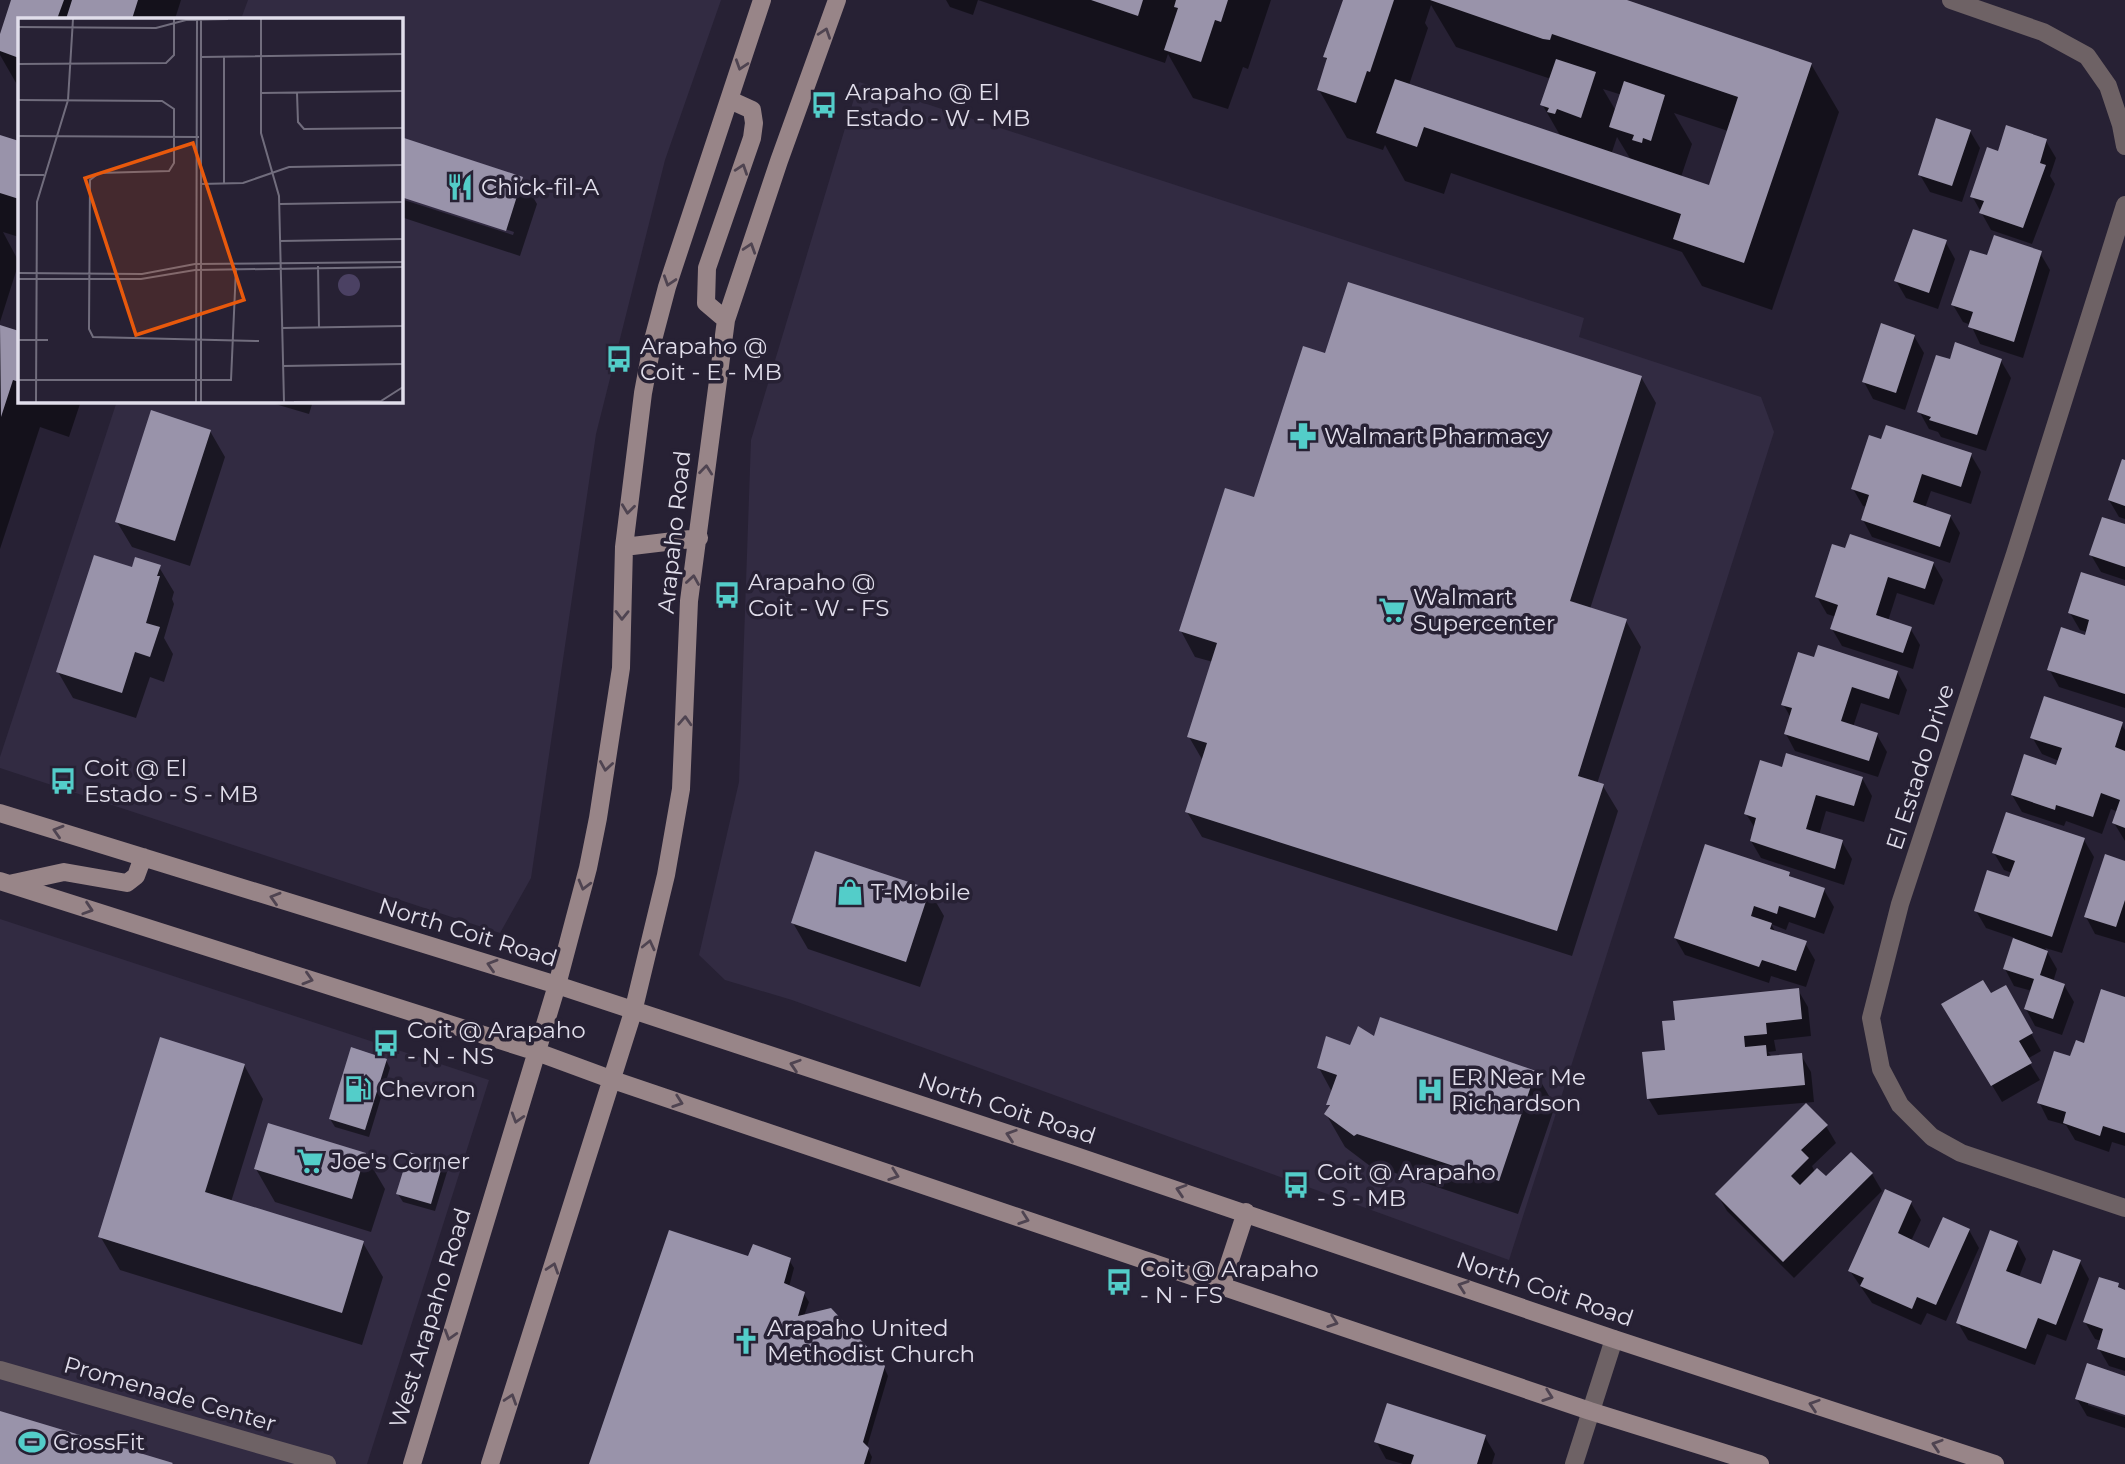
<svg xmlns="http://www.w3.org/2000/svg" width="2125" height="1464" font-family="Montserrat,sans-serif">
<style>
.built{fill:#322b42}
.shadow{fill:#0007;fill-rule:evenodd}
.building{fill:#9993aa}
.lines{fill:none;stroke-linecap:round;stroke-linejoin:round}
.minor{stroke:#6e6265;stroke-width:18}
.secondary{stroke:#988588;stroke-width:18}
.oneway{stroke:#4f4451}
.labels{text-anchor:middle;dominant-baseline:central;stroke-width:7;stroke-linejoin:round;paint-order:stroke}
.poi-label{font-size:23px;fill:#e1deeb;stroke:#272134;text-anchor:start}
.street-label{font-size:23px;fill:#e1deeb;stroke:#272134}
.inset-road{fill:none;stroke:#716d7d;stroke-width:2}
.view{fill:#e8590c;fill-opacity:0.15;stroke:#e8590c;stroke-width:3.5}
.inset-edge{fill:none;stroke:#e1deeb;stroke-width:3.5}
</style>
<rect width="100%" height="100%" fill="#272134"/>
<path class="built" d="M248 0H721L665 160 596 434 531 878 500 933 0 768V757L117 401H401V19H241Z
M859 82 1584 318 1579 337 1761 397 1774 432 1509 1260 792 1000 725 980 699 955 739 782 751 440Z
M0 919 489 1080 367 1464H0Z"/>
<path class="shadow" d="M13 0H181L175 19H19V88L0 55V40Z
M946 0H978L973 15 950 7Z
M978 0H1271L1248 69 1243 67 1228 109 1193 98 1168 54 1165 63Z
M1345 0H1621L1811 64 1839 112 1772 310 1702 286 1682 252 1451 173 1444 194 1405 181 1385 145 1383 150 1347 138 1319 90 1328 62 1325 57ZM1431 5 1456 47 1551 79 1542 104 1561 137 1409 85 1428 28 1425 23ZM1603 89 1622 95 1616 111ZM1674 113 1728 131 1710 187 1681 177 1692 144ZM1617 137 1631 160 1612 152Z
M1970 131 1980 148 1962 202 1930 192 1920 175Z
M0 137 19 143V237L3 232 19 262 0 322Z
M401 139 522 178 537 204 520 256 401 217V199L513 235 514 232 401 195Z
M2046 141 2056 158 2050 176 2055 184 2032 244 1991 230 1972 196 1999 153Z
M1945 241 1955 259 1938 309 1906 298 1896 281Z
M2040 253 2050 270 2023 358 1980 344 1971 325 1963 322 1953 305 1988 258Z
M0 326 19 333V401H81L69 437 40 427 0 549Z
M1914 336 1924 353 1905 410 1873 399 1864 382Z
M1326 355 1641 377 1656 403 1590 609 1626 621 1641 647 1597 784 1603 786 1618 811 1572 956 1202 837 1187 812 1203 761 1189 737 1213 662 1195 657 1181 631 1255 499Z
M1951 361H2001L2011 378 1986 451 1941 437 1938 432 1929 429 1919 411Z
M265 401H313L309 414Z
M210 431 225 457 190 566 132 547 117 522Z
M1971 455 1981 472 1971 504 1931 491 1925 508 1950 516 1960 533 1950 563 1872 537 1863 520 1867 507 1863 506 1853 489Z
M2125 462V519L2119 517 2109 500Z
M2125 526V580L2101 572 2091 555Z
M1933 563 1943 580 1934 605 1897 593 1888 621 1910 628 1920 645 1913 669 1842 646 1832 629 1836 617 1827 614 1817 597Z
M159 567 174 592 172 599 174 604 164 638 173 654 164 682 150 677 136 718 73 698 58 672Z
M2125 587V708L2059 687 2049 669 2086 637 2087 632 2080 630 2070 613Z
M1816 660 1897 672 1907 690 1899 715 1861 703 1853 727 1877 735 1887 752 1878 777 1795 751 1786 734 1791 718 1783 704Z
M2121 724 2125 730V841L2114 823 2118 812 2111 809 2102 834 2066 821 2064 826 2022 812 2012 795 2057 767 2059 761 2042 754 2032 737Z
M1784 769 1862 778 1872 796 1864 822 1826 811 1819 835 1842 842 1852 859 1844 885 1761 858 1751 841 1755 828 1746 814Z
M2084 840 2094 857 2062 953 2045 948 2057 969 2053 982 2064 985 2074 1002 2062 1035 2035 1026 2026 1009 2032 991 2014 986 2005 969 2015 938 1986 928 1976 911 2010 879 2012 873 2004 870 1994 853Z
M2125 863V943L2095 934 2086 917Z
M1789 874 1792 879 1824 890 1834 907 1824 934 1789 922 1786 930 1771 924 1776 933 1805 943 1815 960 1806 987 1771 976 1769 983 1685 955 1675 938Z
M929 890 944 916 920 987 808 949 793 923Z
M2005 987 2041 1051 2027 1059 2040 1080 2002 1102 1944 1005 1991 996Z
M1798 990 1808 1007 1811 1036 1774 1040 1776 1051 1768 1052 1772 1057 1801 1055 1811 1072 1814 1102 1658 1115 1648 1098 1667 1052Z
M2125 999V1146L2112 1142 2109 1152 2075 1140 2066 1125 2048 1120 2039 1102 2071 1058Z
M1375 1038 1535 1072 1555 1106 1518 1214 1377 1167 1374 1169 1345 1147 1326 1114 1330 1108 1328 1104 1332 1092 1319 1068 1351 1047Z
M386 1060 390 1068 369 1137 335 1127 330 1119Z
M244 1065 263 1099 231 1202 363 1243 383 1277 362 1345 120 1270 100 1236Z
M1826 1126 1836 1143 1812 1166 1815 1172 1826 1179 1851 1154 1872 1174 1882 1191 1794 1278 1727 1211 1717 1194Z
M365 1155 385 1189 371 1232 275 1202 256 1169Z
M442 1164 447 1172 435 1211 403 1202 398 1194Z
M1911 1203 1921 1220 1911 1241 1930 1250 1969 1230 1979 1248 1946 1321 1927 1313 1921 1325 1872 1303 1850 1271Z
M2017 1242 2026 1259 2019 1277 2042 1286 2080 1262 2089 1279 2066 1341 2047 1334 2035 1365 1968 1340 1958 1323Z
M749 1258 789 1260 794 1268 789 1287 804 1294 809 1302 804 1316 884 1367 888 1376 867 1447 872 1457 870 1464H590Z
M2118 1285 2121 1290 2125 1292V1371L2109 1366 2099 1349 2101 1341 2095 1339 2085 1322Z
M2125 1378V1414L2088 1402V1405L2125 1417V1428L2087 1416 2077 1399Z
M1485 1437 1495 1454 1492 1464H1403L1386 1459 1376 1441Z"/>
<path class="building" d="M11 0H64L57 19H19V58L0 51V34Z
M72 0H138L132 19H66Z
M1091 0H1143L1138 16Z
M1176 0H1228L1221 22 1215 20 1201 62 1164 50 1178 8 1174 7Z
M1343 0H1394L1370 72 1367 71 1356 103 1317 90 1327 58 1323 57Z
M1430 0H1627L1812 63 1744 263 1673 239 1681 214 1424 127 1417 147 1376 133 1395 79 1709 185 1738 97 1552 34 1550 40 1543 39Z
M1556 59 1596 72 1581 118 1557 109 1555 114 1547 112 1549 108 1540 105Z
M1624 81 1665 95 1651 141 1643 138 1642 143 1632 140 1634 135 1609 127Z
M1936 118 1971 130 1952 186 1918 175Z
M2006 125 2047 139 2040 163 2046 165 2023 228 1979 213 1984 201 1970 197 1987 147 1998 151Z
M0 135 19 141V199L0 193Z
M401 137 523 177 506 231 401 197Z
M1913 229 1947 240 1929 293 1894 281Z
M1994 235 2042 251 2014 342 1968 327 1973 312 1951 305 1970 250 1987 255Z
M1348 282 1642 376 1570 601 1627 619 1578 776 1604 784 1557 931 1185 812 1207 743 1187 737 1217 643 1179 631 1225 488 1254 497 1303 346 1325 353Z
M1881 323 1915 335 1896 393 1862 382Z
M0 325 19 331V382L13 380 1 417Z
M1955 342 2002 359 1977 435 1929 420 1931 417 1917 412 1936 355 1950 359Z
M151 410 211 430 175 541 115 522Z
M1886 425 1972 453 1961 487 1922 474 1913 502 1951 515 1940 547 1861 520 1869 495 1851 489 1869 435 1881 439Z
M2122 459 2125 460V506L2108 500Z
M2102 517 2125 524V567L2089 555Z
M1850 534 1934 562 1925 589 1888 577 1876 615 1912 627 1903 653 1830 629 1838 605 1815 597 1832 544 1845 548Z
M94 555 132 567 135 557 161 565 157 576H160L146 623 160 627 150 657 135 652 122 693 56 672Z
M2081 572 2125 586V694L2047 670 2061 627 2085 635 2089 620 2068 613Z
M1818 645 1898 671 1889 699 1852 687 1841 721 1878 733 1869 761 1784 734 1792 708 1781 705 1798 652 1814 657Z
M2044 696 2123 722 2115 747 2125 751V828L2112 823 2120 800 2101 793 2093 817 2056 805 2055 810 2011 795 2024 754 2056 765 2062 748 2030 738Z
M1786 753 1863 777 1854 806 1816 795 1806 829 1843 840 1835 869 1750 841 1756 818 1744 814 1760 760 1782 767Z
M2006 812 2085 838 2052 937 1974 911 1987 870 2009 877 2015 861 1992 853Z
M1705 844 1790 872 1789 876 1825 888 1815 918 1779 906 1777 914 1754 906 1751 916 1772 923 1770 929 1807 941 1796 971 1762 960 1759 967 1674 938Z
M815 851 930 889 906 962 791 923Z
M2105 854 2125 861V900L2116 927 2084 917Z
M2013 938 2048 951 2040 975 2065 984 2053 1019 2024 1009 2034 979 2003 969Z
M1983 980 1991 993 2006 985 2033 1033 2019 1041 2032 1063 1991 1086 1941 1004Z
M1799 988 1802 1019 1766 1023 1767 1034 1744 1036 1745 1047 1766 1045 1767 1056 1802 1053 1805 1085 1647 1099 1642 1052 1665 1050 1662 1021 1675 1020 1673 1001Z
M2101 989 2125 997V1133L2103 1126 2100 1136 2063 1123 2066 1112 2037 1103 2054 1051 2070 1056 2076 1040 2084 1043Z
M1380 1017 1536 1071 1499 1181 1357 1134 1354 1136 1324 1114 1330 1105H1326L1337 1075 1317 1068 1326 1036 1350 1045 1358 1026 1374 1036Z
M160 1037 245 1064 205 1192 364 1241 342 1313 98 1237Z
M351 1047 387 1059 365 1130 329 1119Z
M1806 1103 1828 1125 1801 1150 1809 1158 1791 1176 1800 1185 1817 1168 1826 1176 1851 1152 1873 1173 1783 1262 1715 1194Z
M268 1123 366 1153 352 1199 254 1169Z
M409 1152 443 1163 431 1204 396 1194Z
M1885 1189 1912 1201 1898 1233 1929 1248 1943 1217 1970 1229 1936 1305 1917 1297 1912 1309 1860 1286 1864 1278 1848 1271Z
M669 1230 748 1256 753 1244 791 1258 784 1283 805 1292 798 1316 831 1308 885 1366 863 1442 869 1448 864 1464H589Z
M1990 1230 2018 1241 2006 1271 2041 1284 2053 1250 2081 1260 2056 1325 2038 1318 2026 1349 1956 1323Z
M2099 1277 2119 1283 2118 1287 2125 1290V1358L2097 1349 2103 1329 2083 1322Z
M2087 1363 2125 1376V1415L2075 1399Z
M1387 1403 1486 1435 1477 1464H1411L1414 1455 1374 1442Z
M0 1411 173 1463 172 1464H0Z"/>
<g class="lines">
<path class="minor" d="M1951 0 2043 32 2087 56 2108 86 2121 125 2125 146
M2125 205 2015 554 1900 904 1871 1018 1881 1069 1900 1105 1932 1137 1961 1153 2125 1208
M0 1370 327 1464
M1574 1464 1614 1339"/>
<path class="secondary" d="M726 320 706 303 707 268 752 138 754 123 752 110 730 100
M624 547 699 538
M0 813 557 985 1076 1156 1614 1339 1995 1464
M0 881 537 1052 613 1080 1590 1411 1760 1464
M9 884 64 872 127 883 136 876 143 857
M1222 1285 1246 1212
M412 1464 557 985 588 868 598 818 621 668 624 547 643 393 653 340 667 287 762 0
M490 1464 633 1012 666 875 681 789 689 601 726 320 779 161 837 0"/>
</g>
<defs><path id="oneway-chevron" d="M-2-3.5L2.5 0L-2 3.5" fill="none" stroke-width="1.6" stroke-linecap="round" stroke-linejoin="round" transform="scale(1.75)"/></defs>
<g class="oneway">
<use href="#oneway-chevron" transform="translate(825 33) rotate(-71)"/>
<use href="#oneway-chevron" transform="translate(741 65) rotate(108)"/>
<use href="#oneway-chevron" transform="translate(742 169) rotate(-71)"/>
<use href="#oneway-chevron" transform="translate(750 248) rotate(-72)"/>
<use href="#oneway-chevron" transform="translate(669 281) rotate(108)"/>
<use href="#oneway-chevron" transform="translate(706 470) rotate(-84)"/>
<use href="#oneway-chevron" transform="translate(628 509) rotate(97)"/>
<use href="#oneway-chevron" transform="translate(693 580) rotate(-81)"/>
<use href="#oneway-chevron" transform="translate(622 615) rotate(91)"/>
<use href="#oneway-chevron" transform="translate(685 721) rotate(-87)"/>
<use href="#oneway-chevron" transform="translate(606 766) rotate(99)"/>
<use href="#oneway-chevron" transform="translate(58 831) rotate(-163)"/>
<use href="#oneway-chevron" transform="translate(584 885) rotate(105)"/>
<use href="#oneway-chevron" transform="translate(275 898) rotate(-163)"/>
<use href="#oneway-chevron" transform="translate(88 909) rotate(18)"/>
<use href="#oneway-chevron" transform="translate(649 945) rotate(-77)"/>
<use href="#oneway-chevron" transform="translate(492 965) rotate(-163)"/>
<use href="#oneway-chevron" transform="translate(308 979) rotate(17)"/>
<use href="#oneway-chevron" transform="translate(795 1065) rotate(-162)"/>
<use href="#oneway-chevron" transform="translate(678 1102) rotate(19)"/>
<use href="#oneway-chevron" transform="translate(517 1118) rotate(107)"/>
<use href="#oneway-chevron" transform="translate(1011 1135) rotate(-162)"/>
<use href="#oneway-chevron" transform="translate(894 1175) rotate(19)"/>
<use href="#oneway-chevron" transform="translate(1181 1190) rotate(-162)"/>
<use href="#oneway-chevron" transform="translate(1024 1219) rotate(19)"/>
<use href="#oneway-chevron" transform="translate(553 1268) rotate(-72)"/>
<use href="#oneway-chevron" transform="translate(1463 1286) rotate(-161)"/>
<use href="#oneway-chevron" transform="translate(1333 1322) rotate(19)"/>
<use href="#oneway-chevron" transform="translate(450 1335) rotate(107)"/>
<use href="#oneway-chevron" transform="translate(1548 1396) rotate(19)"/>
<use href="#oneway-chevron" transform="translate(511 1399) rotate(-72)"/>
<use href="#oneway-chevron" transform="translate(1814 1405) rotate(-162)"/>
<use href="#oneway-chevron" transform="translate(1937 1445) rotate(-162)"/>
</g>
<defs>
<symbol id="bus-bare" viewBox="-9 -9 18 18"><path d="M-5-6H5V4H4V6H2V4H-2V6H-4V4H-5ZM-3.5-4V0h7V-4ZM-3.5 1.2v1.5H-2V1.2ZM2 1.2v1.5H3.5V1.2Z" fill="#53cdc9" stroke="#272134" stroke-width="2.5" paint-order="stroke"/></symbol>
<symbol id="restaurant-bare" viewBox="-9 -9 18 18"><path d="M-5-6h1v4h1v-4h1v4h1v-4h1v5L-1.5 .5V6h-2V.5L-5-1ZM5-6V6H3V1.5H1.5Q1.5-4 5-6Z" fill="#53cdc9" stroke="#272134" stroke-width="2.5" paint-order="stroke"/></symbol>
<symbol id="pharmacy-bare" viewBox="-9 -9 18 18"><path d="M-2-6h4v4h4v4h-4v4h-4v-4h-4v-4h4Z" fill="#53cdc9" stroke="#272134" stroke-width="2.5" paint-order="stroke"/></symbol>
<symbol id="supermarket-bare" viewBox="-9 -9 18 18"><path d="M-6-5.5h2.5l.6 2H6L4.5 2H-2.5L-4.4-4H-6ZM-1.5 3.2a1.3 1.3 0 1 0 .1 0ZM3 3.2a1.3 1.3 0 1 0 .1 0Z" fill="#53cdc9" stroke="#272134" stroke-width="2.5" paint-order="stroke"/></symbol>
<symbol id="shop-bare" viewBox="-9 -9 18 18"><path d="M-5-2.5h2.3a2.7 3.5 0 0 1 5.4 0H5L5.5 6h-11ZM-1.5-2.5h3a1.5 2.3 0 0 0-3 0Z" fill="#53cdc9" stroke="#272134" stroke-width="2.5" paint-order="stroke"/></symbol>
<symbol id="fuel-bare" viewBox="-9 -9 18 18"><path d="M-5.5-6h7V0h2V4h1.3V-2.5L3-4.5l.8-.8L6-3V5H2.5V1h-1V6h-7ZM-4.2-4.7v3.2H.2V-4.7Z" fill="#53cdc9" stroke="#272134" stroke-width="2.5" paint-order="stroke"/></symbol>
<symbol id="hospital-bare" viewBox="-9 -9 18 18"><path d="M-5-5h3v3.5h4V-5h3V5h-3V1.5h-4V5h-3Z" fill="#53cdc9" stroke="#272134" stroke-width="2.5" paint-order="stroke"/></symbol>
<symbol id="church-bare" viewBox="-9 -9 18 18"><path d="M-1.2-6h2.4v3.5h3.3v2.4h-3.3V6h-2.4V-.1h-3.3v-2.4h3.3Z" fill="#53cdc9" stroke="#272134" stroke-width="2.5" paint-order="stroke"/></symbol>
<symbol id="stadium-bare" viewBox="-9 -9 18 18"><path d="M0-5a6.5 5 0 1 0 0 10a6.5 5 0 1 0 0-10ZM-3.5-1.8h7v3.6h-7Z" fill="#53cdc9" stroke="#272134" stroke-width="2.5" paint-order="stroke"/></symbol>
</defs>
<g fill-rule="evenodd">
<use href="#bus-bare" x="805" y="86" width="38" height="38"/>
<use href="#restaurant-bare" x="441" y="168" width="38" height="38"/>
<use href="#bus-bare" x="600" y="340" width="38" height="38"/>
<use href="#pharmacy-bare" x="1284" y="417" width="38" height="38"/>
<use href="#bus-bare" x="708" y="576" width="38" height="38"/>
<use href="#supermarket-bare" x="1373" y="591" width="38" height="38"/>
<use href="#bus-bare" x="44" y="762" width="38" height="38"/>
<use href="#shop-bare" x="831" y="873" width="38" height="38"/>
<use href="#bus-bare" x="367" y="1024" width="38" height="38"/>
<use href="#fuel-bare" x="339" y="1070" width="38" height="38"/>
<use href="#hospital-bare" x="1411" y="1071" width="38" height="38"/>
<use href="#supermarket-bare" x="291" y="1142" width="38" height="38"/>
<use href="#bus-bare" x="1277" y="1166" width="38" height="38"/>
<use href="#bus-bare" x="1100" y="1263" width="38" height="38"/>
<use href="#church-bare" x="727" y="1322" width="38" height="38"/>
<use href="#stadium-bare" x="13" y="1423" width="38" height="38"/>
</g>
<g class="labels">
<g class="poi-label">
<text x="845" y="92">Arapaho @ El<tspan x="845" dy="26">Estado - W - MB</tspan></text>
<text x="481" y="187">Chick-fil-A</text>
<text x="640" y="346">Arapaho @<tspan x="640" dy="26">Coit - E - MB</tspan></text>
<text x="1324" y="436">Walmart Pharmacy</text>
<text x="748" y="582">Arapaho @<tspan x="748" dy="26">Coit - W - FS</tspan></text>
<text x="1413" y="597">Walmart<tspan x="1413" dy="26">Supercenter</tspan></text>
<text x="84" y="768">Coit @ El<tspan x="84" dy="26">Estado - S - MB</tspan></text>
<text x="871" y="892">T-Mobile</text>
<text x="407" y="1030">Coit @ Arapaho<tspan x="407" dy="26">- N - NS</tspan></text>
<text x="1451" y="1077">ER Near Me<tspan x="1451" dy="26">Richardson</tspan></text>
<text x="379" y="1089">Chevron</text>
<text x="331" y="1161">Joe's Corner</text>
<text x="1317" y="1172">Coit @ Arapaho<tspan x="1317" dy="26">- S - MB</tspan></text>
<text x="1140" y="1269">Coit @ Arapaho<tspan x="1140" dy="26">- N - FS</tspan></text>
<text x="767" y="1328">Arapaho United<tspan x="767" dy="26">Methodist Church</tspan></text>
<text x="53" y="1442">CrossFit</text>
</g>
<g class="street-label">
<text transform="translate(674 532) rotate(-84)">Arapaho Road</text>
<text transform="translate(1920 767) rotate(-72)">El Estado Drive</text>
<text transform="translate(468 932) rotate(17)">North Coit Road</text>
<text transform="translate(1007 1108) rotate(18)">North Coit Road</text>
<text transform="translate(1545 1289) rotate(19)">North Coit Road</text>
<text transform="translate(430 1318) rotate(-73)">West Arapaho Road</text>
<text transform="translate(170 1394) rotate(16)">Promenade Center</text>
</g>
</g>
<g transform="translate(18 18)">
<rect width="385" height="385" fill="#272134"/>
<path d="M320 267a11 11 0 1 1 22 0a11 11 0 1 1-22 0Z" fill="#4b4163"/>
<path class="inset-road" d="M243 1V115L261 178 266 384M0 9 138 10 168 2 210 1M183 39 385 36M0 46 148 45 156 37V1M243 75 385 73M279 75 280 104 286 111 385 110M0 82 144 83 156 91V145L151 153 81 155 72 162 71 311 75 319 241 323M0 118 181 119M0 157H26M182 166 225 165 271 149 385 147M206 166V39M262 186 385 184M262 223 385 221M300 248 301 310M0 255 124 256 177 246 385 244M0 261H123L177 252 385 249M264 310 385 308M0 322H30M265 348 385 346M0 362H213L218 250M18 384 19 184 50 82 55 1M178 384 179 1M183 384V1M276 384 363 383 385 369"/>
<path class="view" d="M175 125 226 282 118 317 67 160Z"/>
<rect width="385" height="385" class="inset-edge"/>
</g>
</svg>
